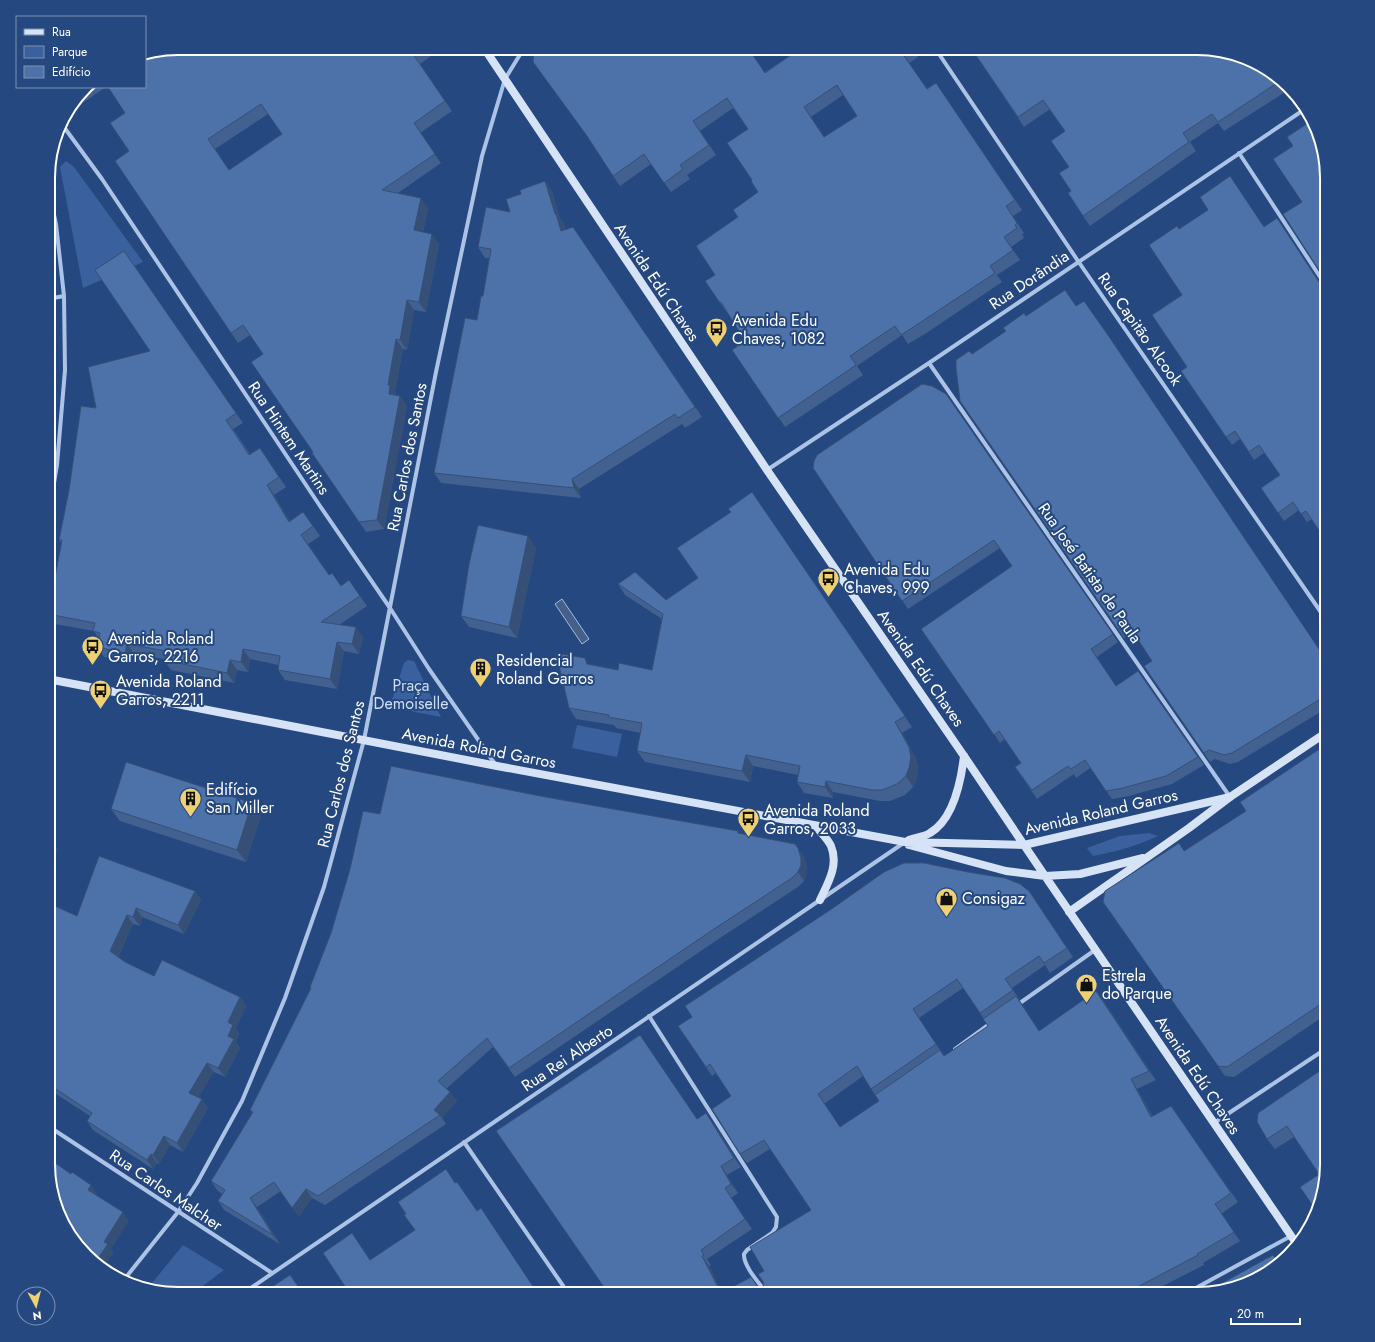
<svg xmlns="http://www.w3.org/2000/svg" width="1375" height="1342" font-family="Jost,sans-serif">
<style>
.green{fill:#3a619e}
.water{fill:#465f88;stroke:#a0bee7}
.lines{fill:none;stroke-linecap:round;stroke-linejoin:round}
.street{stroke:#acc3e6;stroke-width:4}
.secondary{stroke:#d6e2f6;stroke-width:8}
.wall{fill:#426191;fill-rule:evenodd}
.shaded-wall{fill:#364f76}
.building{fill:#4d71a9;stroke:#364f76;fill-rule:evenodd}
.labels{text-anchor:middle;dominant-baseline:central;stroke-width:4;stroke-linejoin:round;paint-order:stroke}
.street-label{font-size:16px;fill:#fff;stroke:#254880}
.poi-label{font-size:16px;fill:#fff;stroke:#254880;text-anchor:start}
.park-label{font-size:16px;fill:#cfdef5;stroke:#254880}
.rim{fill:none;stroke:#fff;stroke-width:2}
</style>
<rect width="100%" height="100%" fill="#254880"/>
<path class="green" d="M66 161 74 167 143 262 83 288 60 167Z
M408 660 414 661 441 717 395 708 392 700 404 663Z
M577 725 622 734 617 757 572 748Z
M1149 833 1158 836C1134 847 1118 851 1093 856L1087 848 1120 836Z
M183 1245 224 1270 192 1294H178L148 1288Z"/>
<path class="water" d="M562 599 589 639 582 644 555 604Z"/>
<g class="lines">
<path class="street" d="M935 48 1078 261 1327 621
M61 123 102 179 320 506 390 608 429 669 495 764
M1239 153 1326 286
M48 299 64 296
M929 363 1230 797
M767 470 929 363 1305 109
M48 519 57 465 65 370 64 296 56 224 48 188
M1017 1005 1095 950
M649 1016 777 1217 776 1227 772 1233 747 1250 744 1254C743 1265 758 1282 765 1291
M955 1049 992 1022
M1214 1123 1327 1048
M48 1126 272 1273
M464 1142 568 1293
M123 1281 178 1212 197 1183 242 1101 285 998 324 887 364 740 436 372 482 156 505 79 524 48
M242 1294 905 842
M1185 1294 1291 1236"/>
<path class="secondary" d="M484 48 767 470 964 756 1045 876 1296 1243
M48 679 497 766 905 842 1024 845 1230 797
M816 826C820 832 828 839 831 846 839 865 828 883 820 900
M909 840C916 837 924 837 930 833 954 819 961 781 964 756
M909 845 1006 871 1045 876 1080 874 1143 858
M1069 912 1189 828 1230 797 1327 732"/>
</g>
<path class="wall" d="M178 48H432L435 53 420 64 452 111 420 133 441 163 398 193 428 208 423 232 439 244 426 312 414 310 407 350 403 349 395 392 397 396H400L407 406 384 529 366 532 312 453 313 452 263 354 250 335 238 343 115 161 129 151 125 113ZM268 114 282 134 229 170 215 149Z
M535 48 765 72 801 48H912L918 57 909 63 927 89 936 83 1022 210 1013 216 1024 233 1022 234 1024 238 1011 247 1020 260 997 275 1002 282 925 334 908 344 902 335 857 366 863 375 785 427 732 350 745 341 728 312 727 313 720 303 715 275 738 218 758 192 752 180 748 129 733 108 700 131 716 155 687 175 690 179 671 192 651 164 620 186 613 176ZM843 95 857 116 824 137 811 117Z
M971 48 1254 61 1290 89 1224 131 1218 123 1190 142 1196 151 1090 226 1083 216 1071 191 1065 131 1050 109 1024 127Z
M87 87H106L78 106 75 103Z
M1327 178V542L1312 519 1307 522 1299 510 1284 521 1261 488 1280 475 1264 453 1254 460 1240 439 1232 445 1181 371 1187 367 1182 295 1179 229 1208 210 1264 226H1282L1319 282 1321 284 1324 283V278L1302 202Z
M545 181 552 191 560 219 564 224 565 230 573 227 702 417 685 428 682 424 579 489 581 498 441 483 434 473 483 296 489 258H485L478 247 510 212 521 194Z
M124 251 243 423 233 429 250 454 260 448 286 487 274 495 290 521 303 512 320 536 308 544 329 575 341 586 349 580 367 606 339 625 363 637 359 654 344 651 337 689 285 680 278 670V665L250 659 248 672 237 670 234 683 171 670 164 660V659L134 654 132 663 104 657 97 647 99 639 94 631 55 624 48 614 62 544 59 540 96 408 150 351Z
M1026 316 1327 661V708L1238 762 1230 764 1215 759 1210 762 1144 666 1152 661 1133 632 1124 638 960 401 1006 331Z
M946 394 1118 642 1097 657 1116 686 1144 679 1204 765 1172 784 1129 796 1112 799 1090 768 1076 778 1074 774 1037 799 1015 767 1021 763 1005 739 1000 743 921 629 1012 566 1000 548 908 609 813 468Z
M752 492 912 727 902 733 916 758 918 768 917 779 913 787 905 795 890 801H880L833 792V798L804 793 797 782 798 775 753 766 750 782 645 762 637 751 641 733 616 728 614 725 576 719 569 708 589 664 618 670H652L662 619 625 595 618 584 666 600 698 578 731 512Z
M536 548 517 638 469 627 461 616Z
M1327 744V1014L1234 1077 1225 1076 1103 902 1185 851 1246 811Z
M540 796 795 844 804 857 807 867V874L804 881 798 887 720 938 515 1077 493 1047 446 1089 450 1092 457 1101 442 1118 446 1124 325 1205 312 1198 299 1217 281 1191 257 1207 280 1244 224 1210 218 1201 222 1194 217 1190 211 1181 252 1113 250 1110 311 989 310 987 380 814Z
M252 803 261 816 246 862 120 821 111 809Z
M48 890 52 895 49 903 77 916 195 891 201 900 184 934 142 917 140 926 133 924 118 957 125 962 154 976 240 997 246 1006 236 1028 239 1034 236 1042 240 1048 225 1077 214 1072 198 1097 208 1108 183 1152 170 1145 159 1164 157 1163 153 1169 93 1130 87 1121 90 1116 56 1094 50 1085 53 1081 48 1077Z
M1029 891 1073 957 1050 973 1045 965 1012 988 1039 1031 1103 1000 1156 1080 1137 1089 1153 1116 1171 1106 1238 1202 1221 1214 1240 1241 1203 1263 1204 1265 1147 1294H606L608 1293 698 1119 713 1123 741 1167 727 1175 738 1193 731 1198 752 1229 707 1259 711 1265 709 1266 722 1292 758 1287 760 1288 763 1287 764 1271 811 1210 770 1149 747 1163 740 1154 731 1096 716 1073 712 1076 678 1026ZM963 988 984 1019 988 1026 944 1056 919 1018ZM863 1076 879 1101 840 1127 824 1104Z
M1327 1066 1318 1175 1317 1171 1294 1137 1275 1149 1267 1139Z"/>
<path class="shaded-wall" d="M545 181 552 191 560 219 564 224 568 241 561 231 555 214Z
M421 198 428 208 421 240 414 230Z
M432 234 439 244 426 312 419 302Z
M48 262 50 269 48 273Z
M407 300 414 310 407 350 400 340Z
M48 329 52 335 54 345 48 398Z
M396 339 403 349 395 392 397 395 396 404 389 394 388 385Z
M400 396 407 406 384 529 377 520Z
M572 479 579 489 581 498 574 488Z
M267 485 274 495 296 531 289 522Z
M528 536 536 548 517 638 509 627Z
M356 627 363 637 359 654 352 644Z
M337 642 344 651 337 689 330 679Z
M127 644 134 654 132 663 125 653Z
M243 649 250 659 248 672 241 662Z
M230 660 237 670 234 683 227 673Z
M895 722 902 733 916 758 918 768 917 779 913 787 906 776Z
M746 755 753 766 750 782 742 771Z
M826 781 833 792V798L825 787Z
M252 803 261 816 246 862 237 850Z
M51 840 58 849 48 875V848Z
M798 848 804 857 807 867V874L804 881 798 872Z
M48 890 52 895 48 905Z
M195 891 201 900 184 934 178 925Z
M136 908 142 917 140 926 133 917Z
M127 915 133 924 116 960 110 951Z
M1096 991 1103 1000 1156 1080 1149 1071Z
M240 997 246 1006 236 1028 239 1034 236 1042 240 1048 225 1077 218 1068 228 1036V1022Z
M207 1063 214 1072 196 1102 189 1093Z
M1131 1079 1137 1089 1158 1126 1151 1117Z
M450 1092 457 1101 442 1118 434 1110Z
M202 1099 208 1108 183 1152 177 1143Z
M706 1113 713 1123 741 1167 734 1158Z
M164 1136 170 1145 159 1164 153 1155Z
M151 1154 157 1163 153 1169 147 1160Z
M721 1166 727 1175 738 1193 731 1184Z
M91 1185 97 1194 94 1199 88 1190Z
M306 1189 312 1198 299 1217 292 1208Z
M250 1198 257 1207 280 1244 273 1235Z
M123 1212 129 1221 111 1249 114 1253 104 1267 96 1261 104 1242Z
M702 1256 709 1266 723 1294H722Z"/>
<path class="building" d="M178 48H422L413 54 445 101 414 123 435 154 382 190 421 198 414 230 432 234 419 302 407 300 400 340 396 339 388 385H390L389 394 400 396 377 520 359 522 312 453 313 452 251 362 263 354 243 325 231 333 115 161 129 151 110 123 125 113 108 87H145V55ZM261 104 282 134 229 170 208 139Z
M535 48H748L765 73 801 48H910L902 53 927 89 936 83 1015 200 1006 206 1017 223 1015 225 1017 228 1004 237 1013 250 990 266 995 273 918 324 901 335 895 326 850 356 856 365 778 418 732 350 745 341 721 302 720 303 705 281 715 275 696 246 738 217 733 210 758 192 751 181 752 180 727 143 748 129 727 98 693 121 709 145 680 165 683 169 664 183 644 154 613 176 587 136 533 62 534 50ZM837 85 857 116 824 137 804 107Z
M971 48H1205L1254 61 1280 81 1218 122 1212 114 1183 133 1189 142 1083 216 1068 193 1071 191 1059 173 1069 167 1051 141 1065 131 1043 100 1018 117Z
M1311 121 1317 129 1327 178V542L1306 511 1301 514 1293 502 1278 513 1261 488 1280 475 1259 445 1249 452 1235 431 1226 437 1181 371 1187 367 1152 315 1182 295 1149 245 1177 226 1179 229 1208 210 1200 197 1230 176 1264 227 1277 218 1319 282 1321 284 1324 283V278L1283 214 1302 202 1273 159 1293 146 1287 137Z
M545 181 555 214H556L561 231 573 227 695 407 678 418 675 414 572 479 574 488 434 473 465 318 477 320 481 296H483L491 249 478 247 486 207 510 212 506 199 521 194 520 190Z
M124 251 236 413 226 420 249 455 260 448 279 477 267 485 289 522 303 512 313 526 301 535 329 575 332 573 341 586 349 580 360 596 321 622 356 627 352 644 337 642 330 679 278 670 280 656 243 649 241 662 230 660 227 673 164 660 166 651 127 644 125 653 97 647 100 633 93 631 95 623 48 614 62 540H59L69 490 81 406 96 408 88 367 150 351 95 270Z
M1065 290 1076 306 1084 301 1110 338 1327 661V695L1232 753 1224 755 1209 750 1204 753 1144 666 1152 661 1127 623 1118 629 960 401 956 368V360L969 351 972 354 1006 331 1003 328 1024 313 1026 316Z
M922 384 932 386 946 394 1113 634 1091 649 1116 686 1138 671 1198 757 1166 776 1123 788 1106 791 1085 760 1071 769 1068 766 1032 790 1015 767 1021 763 999 731 994 735 921 629 1012 566 994 540 902 601 813 468 814 461 817 455Z
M752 492 905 716 895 722 909 747 911 757 909 768 906 776 897 784 882 790H872L826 781 825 787 797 782 800 766 746 755 742 771 637 751 642 723 608 717 609 715 569 708 556 653 585 658 587 664 618 670 619 663 652 670 663 614 618 584 635 572 666 600 698 578 677 548 731 512 728 509Z
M478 525 528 536 509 627 461 616 469 564Z
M1327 744V1000L1227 1067 1218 1066 1103 902 1105 891 1179 843 1184 851 1246 811 1240 802Z
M126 762 252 803 237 850 111 809Z
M391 766 540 796 738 831V833L795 844 798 848 801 858V865L798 872 792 878 714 929 509 1068 487 1038 438 1081 450 1092 434 1110 440 1115 318 1196 306 1189 292 1208 274 1182 250 1198 273 1235 218 1201 225 1190 211 1181 253 1112 250 1110 311 988 310 987 331 933 350 869 363 811 380 814Z
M48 839 51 840 48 848Z
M99 856 195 891 178 925 136 908 133 917 127 915 110 951 125 962 154 976 162 960 240 997 228 1022 233 1025 228 1036 234 1039 218 1068 207 1063 189 1093 202 1099 177 1143 164 1136 153 1155 151 1154 147 1160 87 1121 92 1113 50 1085 56 1077 48 1072V903L77 916Z
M904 863H924L968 872 1005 878 1020 884 1029 891 1067 948 1044 963 1039 956 1005 979 1013 990 980 1013 957 979 913 1009 936 1044 871 1089 857 1066 818 1094 840 1127 879 1101 875 1095 940 1050 944 1056 988 1026 983 1019 1016 996 1039 1031 1096 991 1149 1071 1131 1079 1151 1117 1171 1106 1231 1193 1215 1204 1234 1232 1197 1254 1198 1255 1124 1294H606L608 1293 496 1131 640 1035 697 1119 706 1113 734 1158 721 1166 731 1184 725 1188 745 1219 701 1250 704 1255 702 1256 721 1293 751 1277 758 1287 760 1288 763 1287 764 1283 758 1274 764 1271 750 1247 811 1210 764 1140 740 1154 712 1109 731 1096 710 1064 706 1067 678 1026 692 1017 685 1006 833 908 884 872Z
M1327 1066V1164L1317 1212 1300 1187 1318 1175 1317 1171 1287 1126 1267 1139 1257 1122 1258 1113Z
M48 1158 71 1174 72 1172 91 1185 88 1190 123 1212 104 1242 108 1244 96 1261 80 1250 58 1213 48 1164Z
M446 1169 455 1183 457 1182 477 1211 481 1208 538 1294H350L323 1253 352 1233 370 1260 415 1230 404 1215 406 1214 398 1202Z
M1273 1255 1279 1264 1246 1284 1204 1293Z
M290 1275 300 1289 302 1288 306 1294H261Z"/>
<defs>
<symbol id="bus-pin" viewBox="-11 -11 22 30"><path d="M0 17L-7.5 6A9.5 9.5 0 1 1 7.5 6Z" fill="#f0d170" stroke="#254880"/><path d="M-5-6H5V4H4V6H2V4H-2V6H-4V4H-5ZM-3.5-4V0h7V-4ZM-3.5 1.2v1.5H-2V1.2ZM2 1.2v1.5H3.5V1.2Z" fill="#111"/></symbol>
<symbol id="building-pin" viewBox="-11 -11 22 30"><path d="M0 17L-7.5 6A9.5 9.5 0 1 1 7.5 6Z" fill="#f0d170" stroke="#254880"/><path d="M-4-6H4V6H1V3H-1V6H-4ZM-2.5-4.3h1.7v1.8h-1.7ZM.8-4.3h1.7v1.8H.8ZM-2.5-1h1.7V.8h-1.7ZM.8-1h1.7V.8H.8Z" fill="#111"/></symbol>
<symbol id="shop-pin" viewBox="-11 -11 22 30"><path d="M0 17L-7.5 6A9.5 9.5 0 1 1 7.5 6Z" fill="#f0d170" stroke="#254880"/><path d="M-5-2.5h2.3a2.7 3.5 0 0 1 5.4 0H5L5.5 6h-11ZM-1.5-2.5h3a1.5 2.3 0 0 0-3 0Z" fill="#111"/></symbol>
</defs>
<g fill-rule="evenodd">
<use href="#bus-pin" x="704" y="316" width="25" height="34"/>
<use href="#bus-pin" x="816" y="566" width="25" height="34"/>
<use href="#bus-pin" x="80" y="634" width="25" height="34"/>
<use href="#building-pin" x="468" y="656" width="25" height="34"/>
<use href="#bus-pin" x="88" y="678" width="25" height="34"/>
<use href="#building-pin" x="178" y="786" width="25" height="34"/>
<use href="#bus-pin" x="736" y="806" width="25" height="34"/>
<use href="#shop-pin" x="934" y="886" width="25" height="34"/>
<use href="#shop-pin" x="1074" y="972" width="25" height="34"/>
</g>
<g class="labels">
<g class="street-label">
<text transform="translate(1029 280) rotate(-34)">Rua Dorândia</text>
<text transform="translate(657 282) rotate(56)">Avenida Edú Chaves</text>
<text transform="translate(1140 329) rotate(55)">Rua Capitão Alcook</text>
<text transform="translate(289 438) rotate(56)">Rua Hintem Martins</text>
<text transform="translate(407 457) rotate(-79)">Rua Carlos dos Santos</text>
<text transform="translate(1090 573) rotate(55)">Rua José Batista de Paula</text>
<text transform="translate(921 668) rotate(55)">Avenida Edú Chaves</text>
<text transform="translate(479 748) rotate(11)">Avenida Roland Garros</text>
<text transform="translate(341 774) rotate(-76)">Rua Carlos dos Santos</text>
<text transform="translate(1101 812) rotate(-13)">Avenida Roland Garros</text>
<text transform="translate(567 1058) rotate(-34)">Rua Rei Alberto</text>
<text transform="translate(1198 1075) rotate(56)">Avenida Edú Chaves</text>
<text transform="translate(166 1190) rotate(34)">Rua Carlos Malcher</text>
</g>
<g class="poi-label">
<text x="732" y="320">Avenida Edu<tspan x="732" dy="18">Chaves, 1082</tspan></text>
<text x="844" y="569">Avenida Edu<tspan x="844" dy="18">Chaves, 999</tspan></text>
<text x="108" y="638">Avenida Roland<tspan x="108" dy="18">Garros, 2216</tspan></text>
<text x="496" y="660">Residencial<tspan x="496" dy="18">Roland Garros</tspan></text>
<text x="116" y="681">Avenida Roland<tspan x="116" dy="18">Garros, 2211</tspan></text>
<text x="206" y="789">Edifício<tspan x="206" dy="18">San Miller</tspan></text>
<text x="764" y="810">Avenida Roland<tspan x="764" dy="18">Garros, 2033</tspan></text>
<text x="962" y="898">Consigaz</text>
<text x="1102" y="975">Estrela<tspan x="1102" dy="18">do Parque</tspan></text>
</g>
<g class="park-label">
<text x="411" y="685">Praça<tspan x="411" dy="18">Demoiselle</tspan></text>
</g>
</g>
<path d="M0 0H1375V1342H0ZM178 55H1197A123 123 0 0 1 1320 178V1164A123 123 0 0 1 1197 1287H178A123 123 0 0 1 55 1164V178A123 123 0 0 1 178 55Z" fill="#254880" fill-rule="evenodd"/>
<path class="rim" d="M178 55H1197A123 123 0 0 1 1320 178V1164A123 123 0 0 1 1197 1287H178A123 123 0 0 1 55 1164V178A123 123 0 0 1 178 55Z"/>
<rect x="16" y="16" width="130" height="72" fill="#254880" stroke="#7c91b3"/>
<rect x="24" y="29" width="20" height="6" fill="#d6e2f6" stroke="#7c91b3"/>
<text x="52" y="36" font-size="12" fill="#ffffff">Rua</text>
<rect x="24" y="46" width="20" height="12" fill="#3a619e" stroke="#7c91b3"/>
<text x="52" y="56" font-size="12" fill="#ffffff">Parque</text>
<rect x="24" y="66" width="20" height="12" fill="#4d71a9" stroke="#7c91b3"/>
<text x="52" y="76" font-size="12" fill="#ffffff">Edifício</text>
<g transform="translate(36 1306) rotate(173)"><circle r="19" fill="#254880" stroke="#7c91b3"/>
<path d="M0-3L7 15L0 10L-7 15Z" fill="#f0d170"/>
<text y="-6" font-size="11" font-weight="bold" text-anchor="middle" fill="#ffffff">N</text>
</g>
<path d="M1231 1318v6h69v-6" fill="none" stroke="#ffffff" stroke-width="2"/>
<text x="1237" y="1318" font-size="12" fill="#ffffff" stroke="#254880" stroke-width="3" paint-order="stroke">20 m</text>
</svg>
